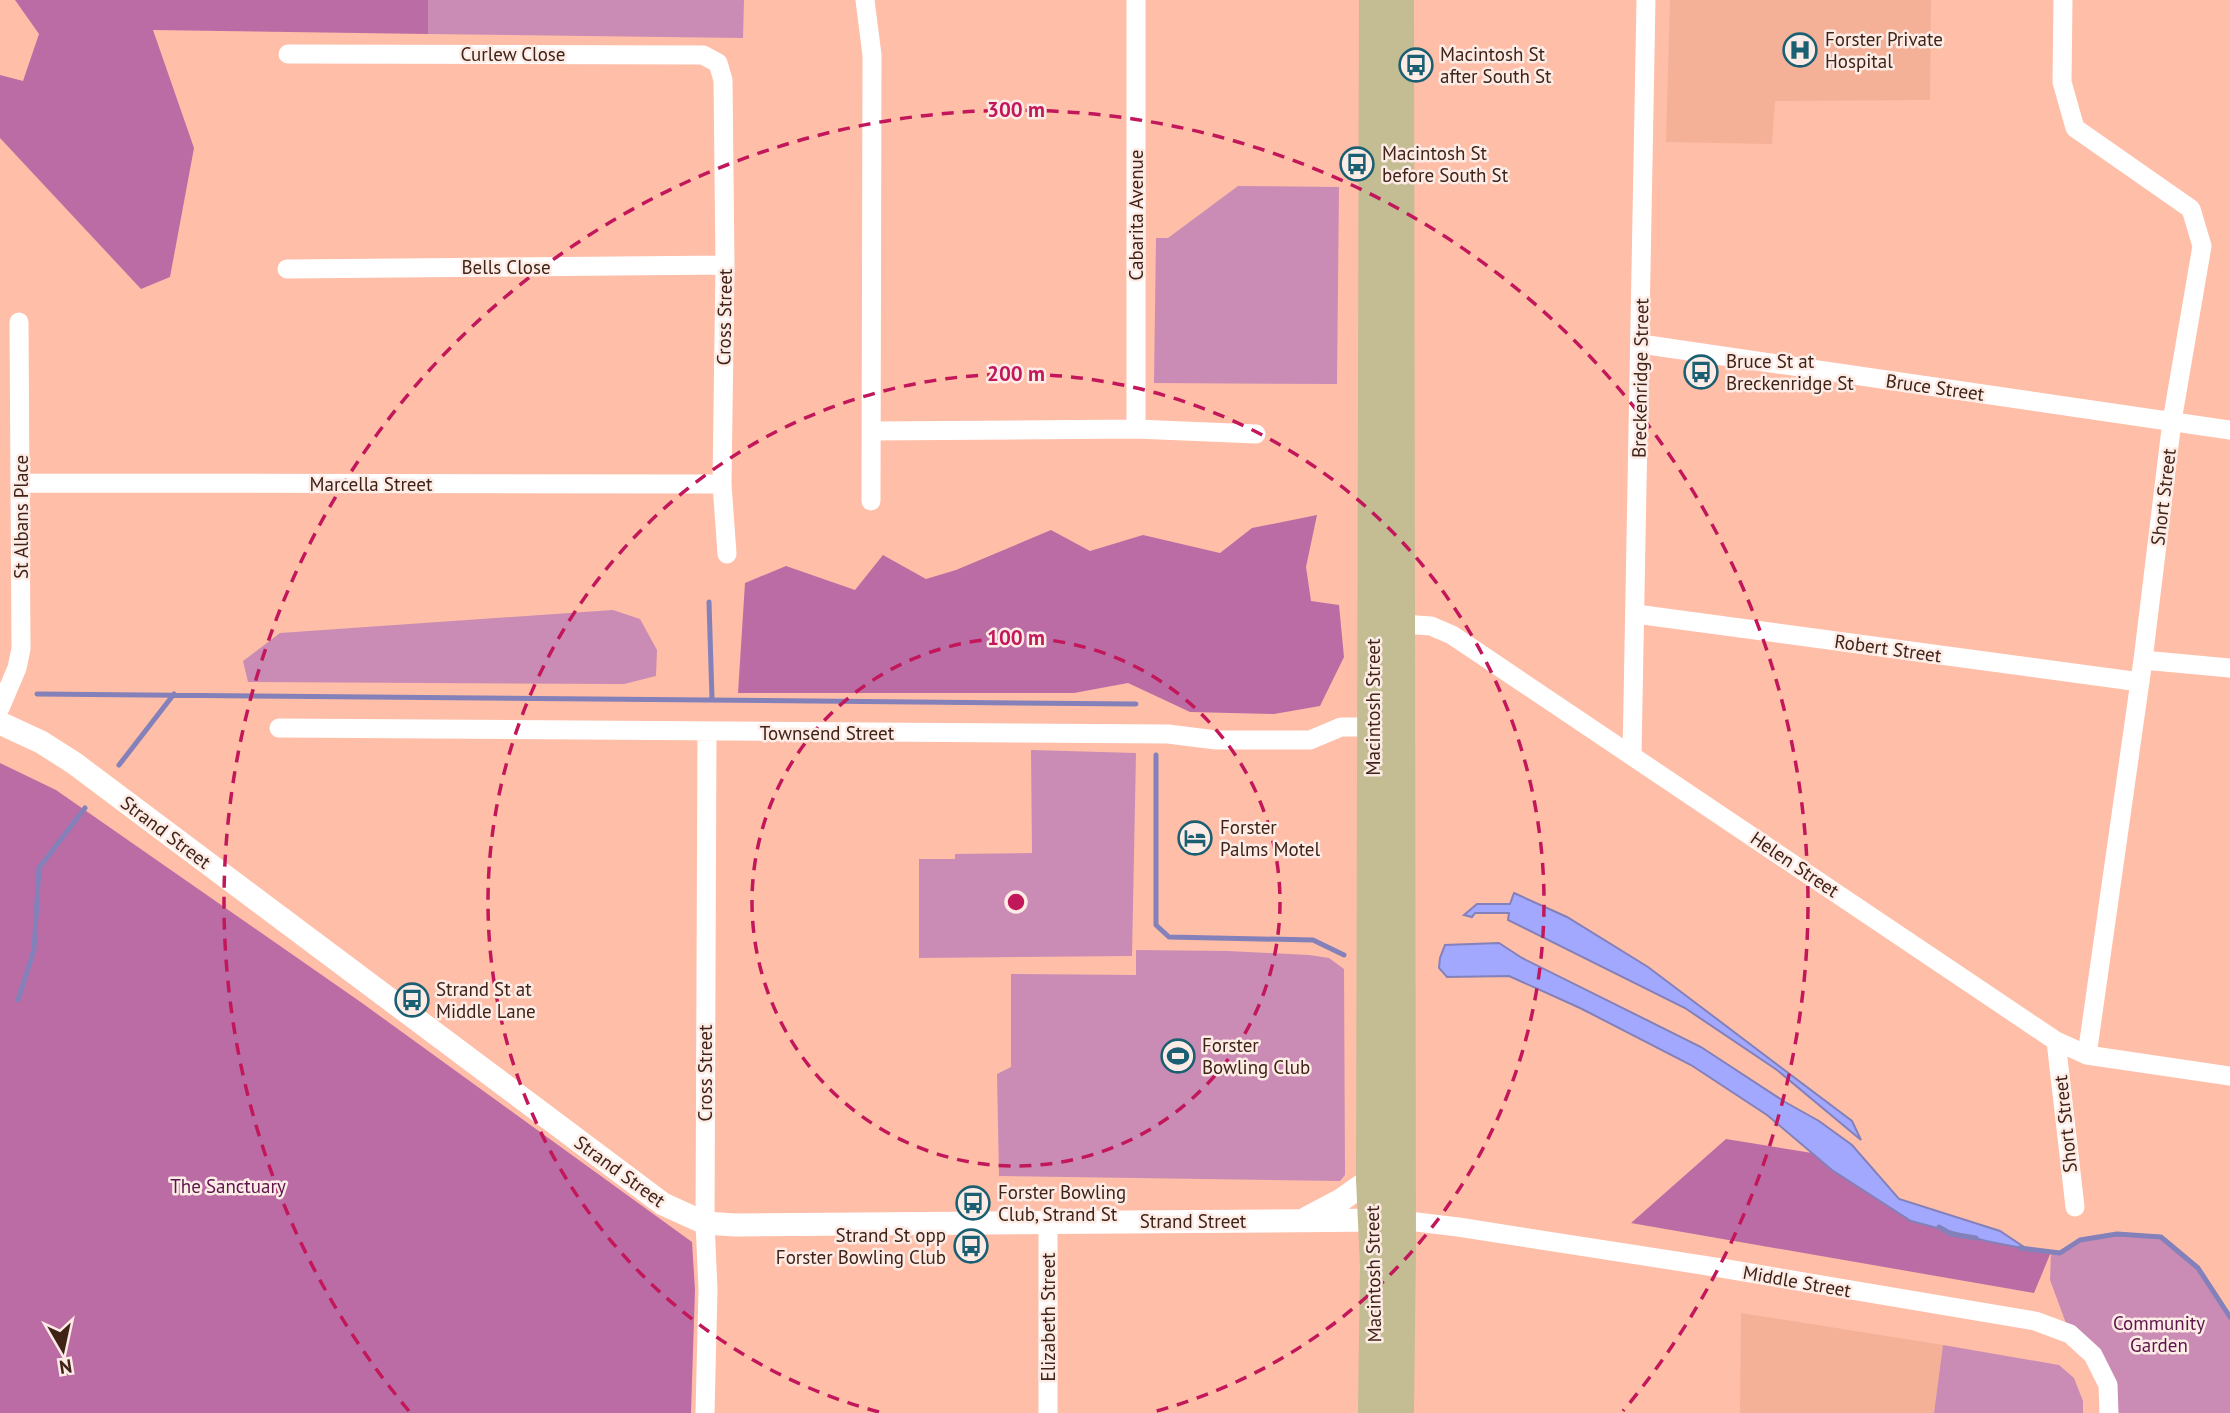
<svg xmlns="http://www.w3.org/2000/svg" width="2230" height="1413" font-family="'PT Sans',sans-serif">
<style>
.built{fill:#f5b098}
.green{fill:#ca8cb5}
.forest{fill:#bc6ca4}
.water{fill:#a1a8fe;stroke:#8480b9;stroke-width:2}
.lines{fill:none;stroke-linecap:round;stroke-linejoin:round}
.stream{stroke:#8480b9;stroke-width:5}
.minor{stroke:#fff;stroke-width:19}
.tertiary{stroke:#fff;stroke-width:23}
.primary{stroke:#c4bc93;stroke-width:30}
.ring{fill:none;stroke:#c2185b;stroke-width:3.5;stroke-dasharray:12 9}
.labels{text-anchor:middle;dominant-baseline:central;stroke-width:5;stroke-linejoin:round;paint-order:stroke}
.poi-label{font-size:19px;fill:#402217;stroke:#fdece6;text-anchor:start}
.street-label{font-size:19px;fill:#402217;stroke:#fdece6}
.park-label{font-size:19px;fill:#5d144c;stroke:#fdece6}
.centre{fill:#c2185b;stroke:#fdece6;stroke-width:3.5}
.ring-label{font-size:21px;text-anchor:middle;font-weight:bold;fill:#c2185b;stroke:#fdece6;stroke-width:5;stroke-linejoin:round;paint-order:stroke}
</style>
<rect width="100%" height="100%" fill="#febea8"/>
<path class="built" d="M1670 0H1931L1930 100 1775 101 1772 144 1666 142Z
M1741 1313 1943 1345 1934 1413H1740Z"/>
<path class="green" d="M428 0H744L743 38 428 34Z
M1238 186 1339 187 1337 384 1154 383 1156 238H1168Z
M613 610 640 619 657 650 656 676 624 684 248 682 243 661 280 633Z
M1031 750 1136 753 1132 956 919 958V859H955V854L1032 853Z
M1136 950 1228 951 1309 955 1329 958 1344 969 1345 1175 1340 1181 999 1176 997 1074 1011 1067V974L1136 975Z
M2117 1234 2161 1237 2198 1268 2230 1317V1413H2109L2108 1385 2070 1334 2050 1280 2051 1252 2060 1253 2080 1240Z
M1943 1345 2059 1365 2074 1378 2083 1401V1413H1934Z"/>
<path class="forest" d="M15 0H428V34L153 30 194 148 170 277 141 289 0 138V75L23 81 39 34Z
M1317 515 1306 567 1311 601 1339 605 1344 657 1320 706 1274 714 1190 712 1128 683 1074 693H738L745 583 786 566 855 590 883 555 926 579 956 570 1051 530 1090 551 1143 535 1220 553 1252 528Z
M0 763 56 790 362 1003 692 1242 695 1290 691 1413H0Z
M1726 1139 1812 1153 1832 1170 1911 1221 1986 1241 2051 1252 2034 1293 1631 1223Z"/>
<path class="water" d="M1514 893 1567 917 1648 967 1852 1121 1861 1140 1777 1070 1685 1008 1508 920 1509 913H1475L1472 917 1464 915 1477 904H1510Z
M1499 943 1522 958 1701 1047 1785 1102 1819 1121 1852 1145 1899 1199 2000 1231 2027 1249 1986 1241 1911 1221 1832 1170 1767 1115 1691 1065 1580 1008 1509 976 1447 977 1439 968 1440 958 1445 945Z"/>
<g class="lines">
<path class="stream" d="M709 602 712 699
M37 694 1136 704
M1156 755V925L1169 937 1313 940 1344 955
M119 765 174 694
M18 1000 34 950 39 868 85 808
M1939 1227 1951 1234 1976 1238
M2020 1248 2060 1253 2080 1240 2117 1234 2161 1237 2198 1268 2230 1317"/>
<path class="minor" d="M865 0 872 55 871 501
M1136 0V429
M2063 0 2062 82 2075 128 2191 209 2202 246 2172 421 2143 660 2087 1055
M288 54 703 55 718 63 723 80 725 265 722 484 727 554
M287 269 725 265
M1641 344 2230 430
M871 431 1136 429 1256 434
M21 483 722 484
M1636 614 2140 682
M1388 623 1431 626 1452 635 2056 1041 2087 1055 2230 1076
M2143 660 2230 668
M0 708 17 668 21 649 19 322
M279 728 1168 734 1216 740H1310L1341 727H1373
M1632 755 1646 0
M2056 1041 2075 1207
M1400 1220 1458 1227 1721 1268 2035 1321 2070 1334 2093 1355 2108 1385 2109 1413
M705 1413 708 1289 705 1223 707 732
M1048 1413V1222"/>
<path class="tertiary" d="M0 723 41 742 74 763 663 1204 705 1223 735 1225 1387 1220
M1307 1218 1341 1200 1371 1179"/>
<path class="primary" d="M1373 1413 1375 1265 1371 1179 1374 0
M1399 1413 1401 1247 1399 0"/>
</g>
<g class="ring">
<circle cx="1016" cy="902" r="264"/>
<path d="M879 1412A528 528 0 1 1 1153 1412"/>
<path d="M409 1411A792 792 0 1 1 1623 1411"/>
</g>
<defs>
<symbol id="hospital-ring" viewBox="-11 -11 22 22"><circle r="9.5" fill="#fdece6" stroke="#1b6072" stroke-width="1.5"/><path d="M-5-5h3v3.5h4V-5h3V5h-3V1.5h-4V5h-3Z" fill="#1b6072"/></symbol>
<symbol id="bus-ring" viewBox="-11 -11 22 22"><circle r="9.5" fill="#fdece6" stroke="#1b6072" stroke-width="1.5"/><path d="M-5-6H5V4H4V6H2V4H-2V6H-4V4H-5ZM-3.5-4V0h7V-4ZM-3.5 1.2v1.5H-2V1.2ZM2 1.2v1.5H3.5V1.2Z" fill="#1b6072"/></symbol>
<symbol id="hotel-ring" viewBox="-11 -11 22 22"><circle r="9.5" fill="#fdece6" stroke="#1b6072" stroke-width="1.5"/><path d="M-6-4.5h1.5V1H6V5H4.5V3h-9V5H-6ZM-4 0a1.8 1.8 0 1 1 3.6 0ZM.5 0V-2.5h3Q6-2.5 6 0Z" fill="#1b6072"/></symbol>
<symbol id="stadium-ring" viewBox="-11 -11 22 22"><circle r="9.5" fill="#fdece6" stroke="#1b6072" stroke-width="1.5"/><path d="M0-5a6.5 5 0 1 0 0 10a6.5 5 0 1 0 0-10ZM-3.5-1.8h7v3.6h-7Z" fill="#1b6072"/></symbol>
</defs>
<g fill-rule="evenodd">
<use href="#hospital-ring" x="1781" y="31" width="38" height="38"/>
<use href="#bus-ring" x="1397" y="46" width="38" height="38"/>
<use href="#bus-ring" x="1338" y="145" width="38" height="38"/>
<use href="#bus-ring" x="1682" y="353" width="38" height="38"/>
<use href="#hotel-ring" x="1176" y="819" width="38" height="38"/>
<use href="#bus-ring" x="393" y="981" width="38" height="38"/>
<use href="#stadium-ring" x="1159" y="1037" width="38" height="38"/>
<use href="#bus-ring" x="954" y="1184" width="38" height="38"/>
<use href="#bus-ring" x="952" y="1227" width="38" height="38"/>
</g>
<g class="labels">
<g class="poi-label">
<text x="1825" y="39">Forster Private<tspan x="1825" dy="22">Hospital</tspan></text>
<text x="1440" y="54">Macintosh St<tspan x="1440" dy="22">after South St</tspan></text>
<text x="1382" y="153">Macintosh St<tspan x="1382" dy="22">before South St</tspan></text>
<text x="1726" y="361">Bruce St at<tspan x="1726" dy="22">Breckenridge St</tspan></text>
<text x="1220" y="827">Forster<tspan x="1220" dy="22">Palms Motel</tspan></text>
<text x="436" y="989">Strand St at<tspan x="436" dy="22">Middle Lane</tspan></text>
<text x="1202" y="1045">Forster<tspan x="1202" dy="22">Bowling Club</tspan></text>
<text x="998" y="1192">Forster Bowling<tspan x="998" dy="22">Club, Strand St</tspan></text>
<text x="946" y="1235" text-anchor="end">Strand St opp<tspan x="946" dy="22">Forster Bowling Club</tspan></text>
</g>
<g class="street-label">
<text x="513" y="54">Curlew Close</text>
<text transform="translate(1136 215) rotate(-90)">Cabarita Avenue</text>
<text x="506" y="267">Bells Close</text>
<text transform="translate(724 317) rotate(-89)">Cross Street</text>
<text transform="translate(1640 378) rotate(-89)">Breckenridge Street</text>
<text transform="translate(1935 387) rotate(8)">Bruce Street</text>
<text x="371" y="484">Marcella Street</text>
<text transform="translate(2163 497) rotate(-83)">Short Street</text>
<text transform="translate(21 517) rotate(-90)">St Albans Place</text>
<text transform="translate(1888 648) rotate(8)">Robert Street</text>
<text transform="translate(1373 707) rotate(-90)">Macintosh Street</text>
<text x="827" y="733">Townsend Street</text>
<text transform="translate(166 832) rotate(37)">Strand Street</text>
<text transform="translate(1795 864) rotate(34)">Helen Street</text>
<text transform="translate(705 1073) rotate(-90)">Cross Street</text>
<text transform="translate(2065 1124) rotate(-96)">Short Street</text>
<text transform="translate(620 1171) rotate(36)">Strand Street</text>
<text x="1193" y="1221">Strand Street</text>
<text transform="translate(1373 1274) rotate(-91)">Macintosh Street</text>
<text transform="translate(1797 1281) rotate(10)">Middle Street</text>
<text transform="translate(1048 1317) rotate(-90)">Elizabeth Street</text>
</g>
<g class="park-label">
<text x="228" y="1186">The Sanctuary</text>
<text x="2159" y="1323">Community<tspan x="2159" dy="22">Garden</tspan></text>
</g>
</g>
<circle cx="1016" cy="902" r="10" class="centre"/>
<g class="ring-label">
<text x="1016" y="117">300 m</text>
<text x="1016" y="381">200 m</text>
<text x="1016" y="645">100 m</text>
</g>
<g transform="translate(63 1350) rotate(171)" stroke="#fdece6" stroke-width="5" paint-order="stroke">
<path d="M0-5L12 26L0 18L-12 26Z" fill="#402217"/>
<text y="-10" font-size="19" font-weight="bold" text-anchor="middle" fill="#402217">N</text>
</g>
</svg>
